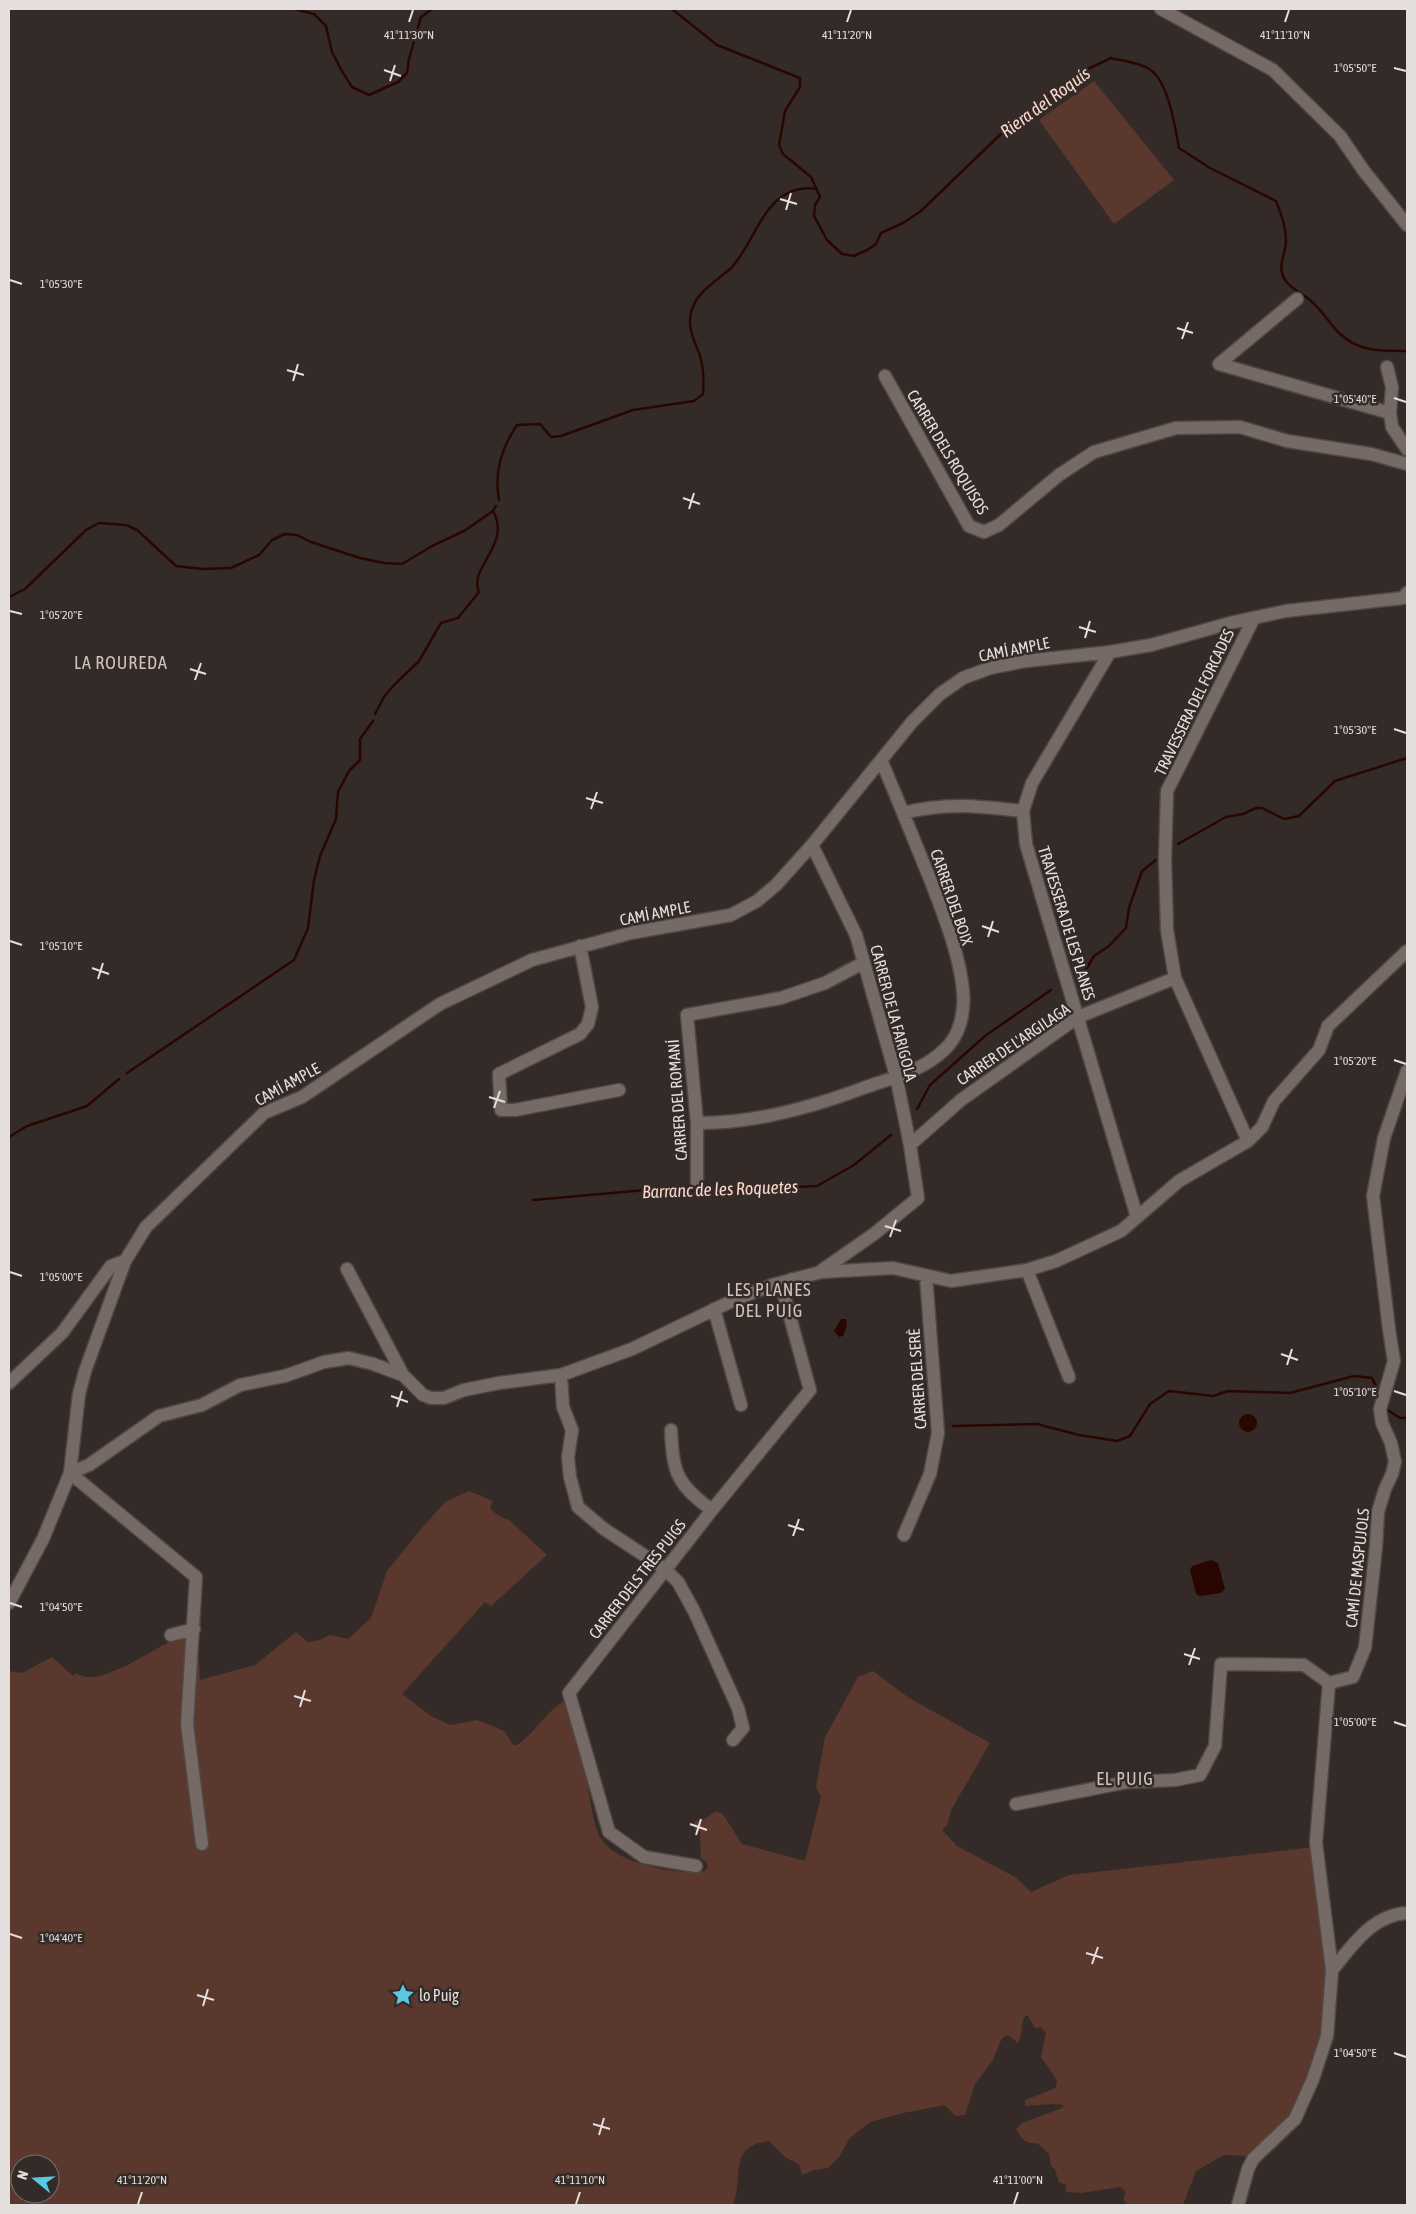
<svg xmlns="http://www.w3.org/2000/svg" width="1416" height="2214" font-family="'Asap Condensed',sans-serif">
<style>
.green{fill:#5a382e;fill-rule:evenodd}
.water{fill:#2a0600}
.lines{fill:none;stroke-linecap:round;stroke-linejoin:round}
.stream{stroke:#2a0600;stroke-width:2.5}
.minor-casing{stroke:#504846;stroke-width:15}
.minor{stroke:#756a66;stroke-width:12}
.ticks{fill:none;stroke:#e4dedc;stroke-width:2}
.labels{text-anchor:middle;dominant-baseline:central;stroke-width:5;stroke-linejoin:round;paint-order:stroke}
.street-label{font-size:16px;fill:#e4dedc;stroke:#342b28}
.poi-label{font-size:16px;fill:#e4dedc;stroke:#342b28;text-anchor:start}
.water-label{font-size:18px;font-style:italic;fill:#fad6cb;stroke:#342b28}
.neighbourhood-label{font-size:18px;letter-spacing:1px;fill:#d0c3bf;stroke:#342b28}
.ticks-label{font-size:12px;text-anchor:middle;fill:#e4dedc;stroke:#342b28;stroke-width:5;stroke-linejoin:round;paint-order:stroke}
</style>
<rect width="100%" height="100%" fill="#342b28"/>
<path class="green" d="M1094 81 1174 180 1114 224 1039 120Z
M469 1491 493 1501 490 1509 499 1516 509 1520 547 1555 491 1606 485 1602 402 1694 431 1716 450 1725 477 1720 493 1726 505 1732 513 1745H517C537 1731 545 1712 567 1699 566 1717 579 1740 583 1758 588 1779 591 1820 600 1837 614 1864 677 1875 705 1871L708 1867 706 1861 701 1859 700 1831H695V1821C698 1820 701 1821 704 1819 712 1816 715 1807 724 1816L742 1844 805 1861 821 1797 816 1787 825 1737 858 1677 873 1671 909 1698 990 1743 951 1810 947 1825 942 1830 957 1846 1015 1877 1031 1892 1069 1875 1315 1847 1328 1961 1323 2036 1292 2117 1249 2156 1224 2155 1196 2171 1183 2205H1124L1127 2203 1123 2200 1126 2192 1121 2187 1081 2193 1066 2192V2185L1059 2182 1055 2170 1051 2165 1049 2154 1037 2143C1026 2145 1021 2138 1016 2129L1022 2123 1062 2108 1064 2105 1053 2104 1025 2106V2100L1056 2088 1057 2080 1041 2057 1046 2033 1041 2027 1035 2028 1028 2016H1025C1020 2025 1023 2034 1018 2043L1008 2035 1002 2038 993 2060 975 2084 965 2115 955 2116 945 2105 903 2113 870 2122 850 2138 839 2157 828 2168 814 2170 802 2175 799 2164 785 2157 769 2141C727 2146 744 2178 733 2205H9V1671L22 1673 52 1657 73 1676 76 1673C79 1675 84 1677 87 1677 114 1680 169 1638 197 1628L200 1680 255 1665 296 1632 308 1642 320 1640 330 1635 348 1639 371 1618 387 1571 422 1528 445 1502ZM20 2164H50V2194H20Z"/>
<path class="water" d="M841 1319H846L847 1326 843 1336 839 1337 834 1331Z
M1239 1423a9 9 0 1 1 18 0a9 9 0 1 1-18 0Z
M1211 1560 1218 1563 1225 1589 1221 1593 1200 1596 1196 1594 1190 1570 1192 1566Z"/>
<g class="lines">
<path class="stream" d="M295 9 314 14 326 26 332 52 343 73 352 87 369 95 398 82 407 73 409 59 421 17 432 9
M672 9 717 45 800 78V87L785 111 779 145 783 154 811 177 820 197 815 205 814 216 827 240 842 254 854 256 867 250 876 244 881 233 903 223 921 211 1006 129 1084 71 1111 58C1123 61 1143 63 1152 71 1169 85 1175 127 1179 148L1210 168 1276 201C1281 214 1286 226 1286 241 1286 253 1278 264 1283 276 1287 287 1302 293 1311 301 1322 310 1329 323 1339 333 1358 352 1382 351 1407 351
M499 500C494 473 502 447 517 425L540 424 551 437 561 436 633 410 694 401 703 394C704 381 704 369 700 356 695 341 687 329 691 313 696 291 716 282 731 268 756 243 766 180 817 189
M9 597 25 589 86 530 99 523 126 525 137 530 176 566 203 569 231 568 259 555 272 540 285 534 297 535 311 542 360 558 384 563 402 564 432 546 464 531 493 511 496 506
M375 714 384 697 394 685 419 661 441 623 458 618 479 592C468 567 512 545 493 511
M1178 844 1226 817 1243 814 1256 808H1262L1284 819 1299 816 1335 781 1407 758
M1085 971 1094 956 1109 946 1126 928 1129 908 1142 871 1156 860
M127 1073 294 960 308 928 314 880 320 856 336 819 338 792 349 771 360 760V739L373 721
M917 1109 930 1085 985 1036 1051 990
M9 1137 27 1126 87 1106 119 1079
M533 1200 646 1190 704 1191 817 1186 854 1165 891 1135
M1386 1409 1400 1418H1407
M953 1426 1037 1424 1079 1435 1117 1441 1130 1436 1150 1404 1169 1391 1213 1396 1228 1391 1290 1393 1354 1376 1372 1378 1380 1395"/>
<defs>
<path id="minor" d="M1161 9 1273 70 1340 136 1364 171 1407 225
M1297 299 1219 364 1390 413
M1387 367 1392 387 1390 413 1392 427 1407 449
M885 376 969 526 984 532 999 525 1059 475 1094 452 1176 428 1240 427 1287 441 1371 454 1407 464
M1110 652 1032 783 1023 811 1026 844 1137 1217
M903 813C948 802 978 806 1023 811
M812 845 856 935 896 1076 910 1145 918 1198 874 1234 821 1271
M580 946 592 1007 588 1024 580 1034 499 1074 501 1110H515L619 1090
M697 1123C753 1124 813 1107 866 1087 892 1078 924 1070 944 1050 960 1036 965 1012 963 991 960 955 943 913 930 879 914 840 898 800 881 760
M1248 1141 1175 978 1167 930 1165 859 1167 791 1252 622
M910 1145 961 1100 1078 1017 1175 978
M697 1183V1123L687 1015 781 998 825 983 863 963
M347 1269 403 1375
M1027 1270 1069 1377
M714 1309 741 1405
M561 1375 563 1407 572 1430 568 1457 570 1477 578 1507 604 1529 665 1569 678 1582 694 1611 738 1708 743 1728 733 1740
M9 1383 62 1333 111 1266 125 1261
M671 1430C673 1472 676 1484 712 1510
M70 1473 89 1465 159 1416 202 1405 240 1385 285 1376 324 1362 349 1358 373 1364 403 1375 423 1395 431 1398H444L464 1390 499 1383 561 1375 632 1349 732 1301 772 1285 821 1272 893 1268 951 1281 1027 1270 1056 1261 1121 1231 1179 1181 1248 1141 1262 1127 1274 1101 1319 1050 1328 1026 1407 951
M70 1473 196 1577 187 1724 202 1844
M904 1535 930 1474 938 1433 926 1276
M9 1603 43 1539 70 1473 79 1394 85 1371 125 1261 146 1227 264 1113 302 1097 440 1004 532 960 631 933 731 915 757 901 776 885 812 845 912 722 940 694 963 678 990 668 1026 661 1110 652 1151 645 1234 622 1286 611 1403 598 1407 593
M171 1635 194 1629
M1016 1804 1127 1782 1175 1780 1200 1775 1215 1746 1221 1664 1304 1665 1329 1683
M696 1866 644 1857 609 1832 569 1693 712 1510 810 1390 784 1295 785 1286 792 1279
M1332 1970C1353 1945 1372 1915 1407 1913
M1238 2205 1248 2169 1253 2159 1295 2119 1313 2079 1327 2036 1332 1970 1316 1843 1329 1683 1353 1677 1365 1648 1376 1547 1378 1512 1385 1489 1392 1474 1395 1462 1391 1443 1382 1423 1380 1409 1394 1361 1389 1329 1373 1196 1384 1138 1407 1071"/>
</defs>
<use href="#minor" class="minor-casing"/>
<use href="#minor" class="minor"/>
</g>
<path class="ticks" d="M409 22 413 10M847 22 851 10M1285 22 1289 10M1394 68 1406 71M384 70 401 76M390 81 395 65M780 199 797 204M786 210 791 193M10 280 22 284M1177 328 1193 333M1182 339 1188 322M287 370 304 375M293 381 298 364M1394 398 1406 402M683 498 700 504M689 509 694 493M10 611 22 614M1079 627 1096 632M1085 638 1090 621M190 669 206 674M195 680 201 663M1394 729 1406 733M586 798 603 803M591 809 597 792M982 926 999 932M988 937 993 921M10 941 22 945M92 968 109 974M98 979 103 963M1394 1060 1406 1064M489 1097 505 1102M494 1108 500 1091M885 1226 901 1231M890 1237 896 1220M10 1272 22 1276M1281 1354 1298 1360M1287 1365 1292 1349M1394 1391 1406 1395M391 1396 408 1402M397 1407 402 1391M788 1525 804 1530M793 1536 799 1519M10 1603 22 1607M1184 1654 1200 1659M1189 1665 1195 1648M294 1696 311 1701M300 1707 305 1690M1394 1722 1406 1726M690 1824 707 1830M696 1835 701 1819M10 1934 22 1938M1086 1953 1103 1958M1092 1964 1098 1947M197 1995 214 2000M203 2006 208 1989M1394 2053 1406 2057M593 2124 610 2129M599 2135 604 2118M138 2204 142 2192M576 2204 580 2192M1014 2204 1018 2192"/>
<defs>
<symbol id="sight-bare" viewBox="-9 -9 18 18"><path d="M0-6L1.8-2.2L6-1.7L2.9 1.2L3.7 5.4L0 3.3L-3.7 5.4L-2.9 1.2L-6-1.7L-1.8-2.2Z" fill="#59c8e5" stroke="#342b28" stroke-width="2.5" paint-order="stroke"/></symbol>
</defs>
<g fill-rule="evenodd">
<use href="#sight-bare" x="387" y="1979" width="32" height="32"/>
</g>
<g class="labels">
<g class="street-label">
<text transform="translate(948 452) rotate(59)">CARRER DELS ROQUISOS</text>
<text transform="translate(1014 649) rotate(-11)">CAMÍ AMPLE</text>
<text transform="translate(1194 702) rotate(-64)">TRAVESSERA DEL FORCADES</text>
<text transform="translate(952 897) rotate(71)">CARRER DEL BOIX</text>
<text transform="translate(655 913) rotate(-11)">CAMÍ AMPLE</text>
<text transform="translate(1067 923) rotate(73)">TRAVESSERA DE LES PLANES</text>
<text transform="translate(894 1013) rotate(75)">CARRER DE LA FARIGOLA</text>
<text transform="translate(1013 1044) rotate(-34)">CARRER DE L'ARGILAGA</text>
<text transform="translate(287 1084) rotate(-29)">CAMÍ AMPLE</text>
<text transform="translate(677 1100) rotate(-94)">CARRER DEL ROMANÍ</text>
<text transform="translate(917 1379) rotate(-94)">CARRER DEL SERÈ</text>
<text transform="translate(1357 1568) rotate(-84)">CAMÍ DE MASPUJOLS</text>
<text transform="translate(637 1579) rotate(-52)">CARRER DELS TRES PUIGS</text>
</g>
<g class="poi-label">
<text x="419" y="1995">lo Puig</text>
</g>
<g class="water-label">
<text transform="translate(1045 102) rotate(-36)">Riera del Roquís</text>
<text transform="translate(720 1189) rotate(-2)">Barranc de les Roquetes</text>
</g>
<g class="neighbourhood-label">
<text x="121" y="662">LA ROUREDA</text>
<text x="769" y="1289">LES PLANES<tspan x="769" dy="21">DEL PUIG</tspan></text>
<text x="1125" y="1778">EL PUIG</text>
</g>
</g>
<g class="ticks-label">
<text x="409" y="39">41°11'30"N</text>
<text x="847" y="39">41°11'20"N</text>
<text x="1285" y="39">41°11'10"N</text>
<text x="1355" y="72">1°05'50"E</text>
<text x="61" y="288">1°05'30"E</text>
<text x="1355" y="403">1°05'40"E</text>
<text x="61" y="619">1°05'20"E</text>
<text x="1355" y="734">1°05'30"E</text>
<text x="61" y="950">1°05'10"E</text>
<text x="1355" y="1065">1°05'20"E</text>
<text x="61" y="1281">1°05'00"E</text>
<text x="1355" y="1396">1°05'10"E</text>
<text x="61" y="1611">1°04'50"E</text>
<text x="1355" y="1726">1°05'00"E</text>
<text x="61" y="1942">1°04'40"E</text>
<text x="1355" y="2057">1°04'50"E</text>
<text x="142" y="2184">41°11'20"N</text>
<text x="580" y="2184">41°11'10"N</text>
<text x="1018" y="2184">41°11'00"N</text>
</g>
<rect width="1416" height="2214" fill="none" stroke="#e4dedc" stroke-width="20"/>
<g transform="translate(35 2179) rotate(288)"><circle r="24" fill="#342b28" stroke="#7a7370"/>
<path d="M0-4L9 19L0 12L-9 19Z" fill="#59c8e5"/>
<text y="-8" font-size="14" font-weight="bold" text-anchor="middle" fill="#e4dedc">N</text>
</g>
</svg>
